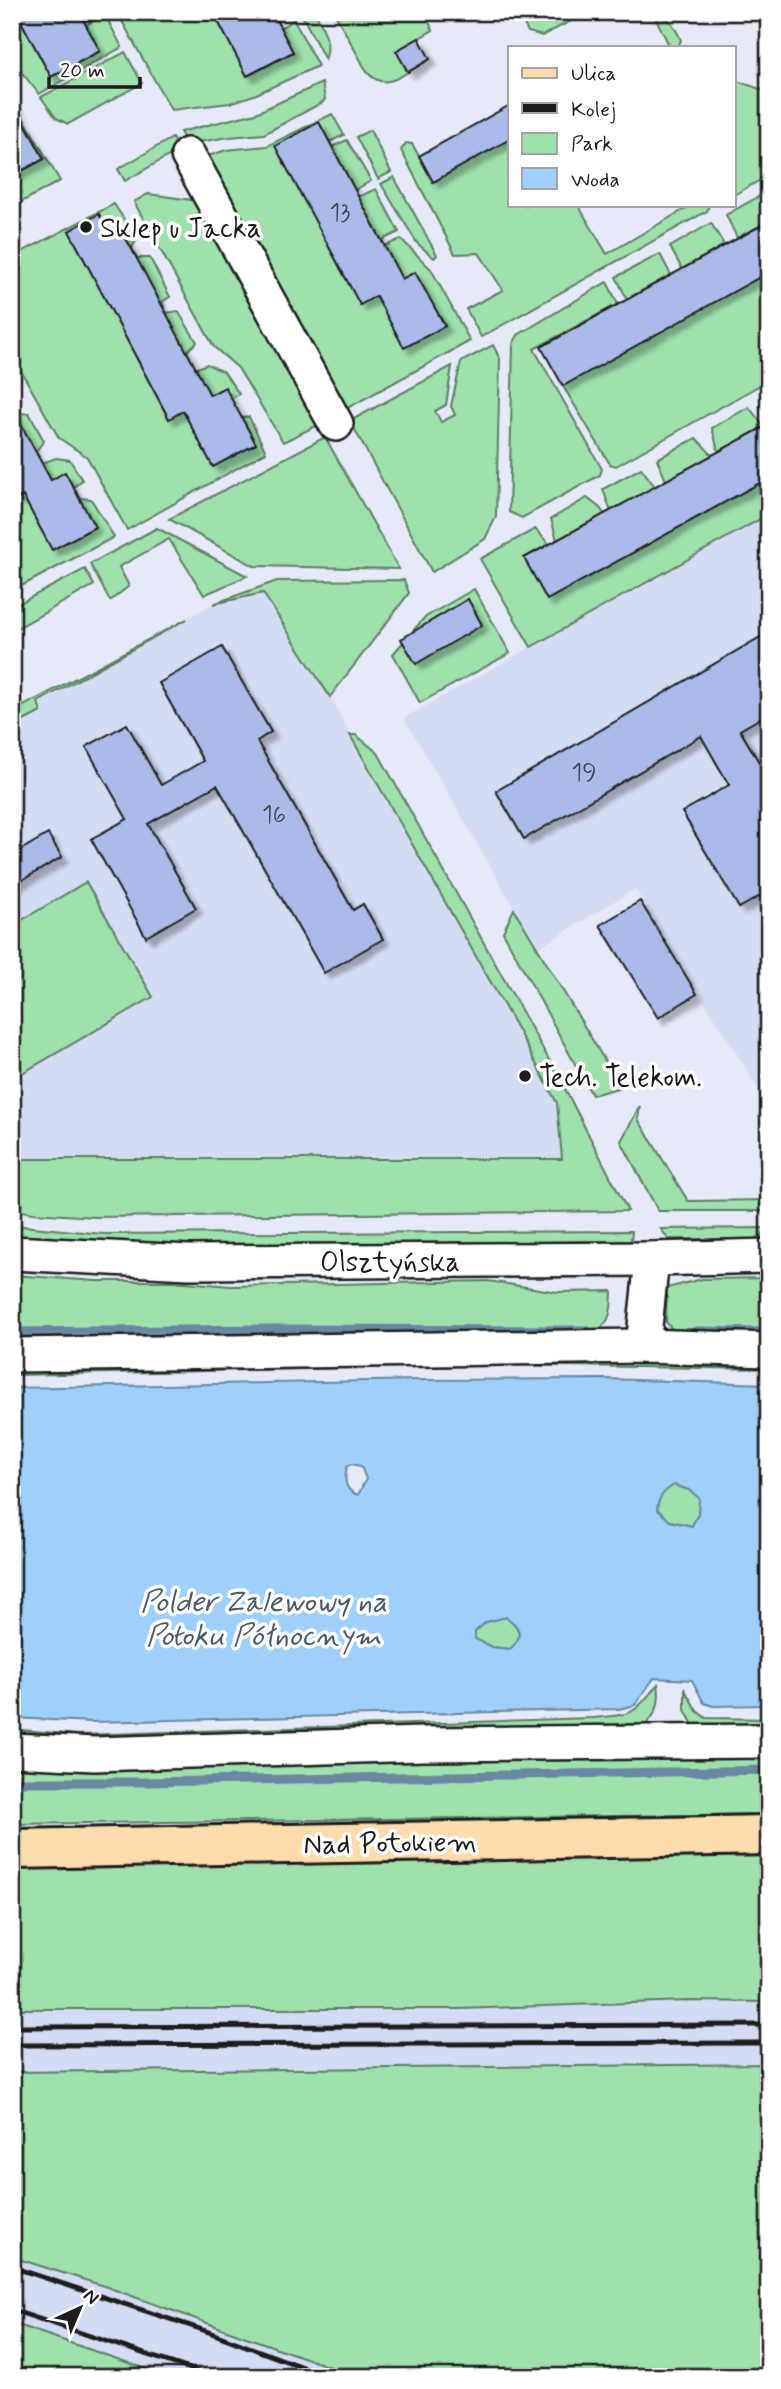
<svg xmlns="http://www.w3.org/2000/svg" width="781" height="2389" viewBox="0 0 781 2389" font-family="Mynerve,sans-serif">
	<defs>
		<filter id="shadow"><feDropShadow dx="6" dy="6" stdDeviation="2" flood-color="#0004"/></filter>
	</defs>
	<rect width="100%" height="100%" fill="#e6eaf8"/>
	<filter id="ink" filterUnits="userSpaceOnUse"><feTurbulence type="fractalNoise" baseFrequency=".0143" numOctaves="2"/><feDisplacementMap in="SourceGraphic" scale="14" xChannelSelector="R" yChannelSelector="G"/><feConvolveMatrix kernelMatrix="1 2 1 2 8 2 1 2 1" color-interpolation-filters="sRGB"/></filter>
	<g filter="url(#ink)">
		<g fill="#d4dcf4">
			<path d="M769,514v592l-134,-217 -97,59 -134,-230z"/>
			<path d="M263,593l72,112 15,30 174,303 33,65 5,57 -550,-1v-432l29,-15 -3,-10 175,-98z"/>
			<path d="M688,2001l81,1v62l-757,8v-63h447z"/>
			<path d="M12,2257l92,29 254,91h-188l-158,-54z"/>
		</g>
		<g fill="#9ee1ac" stroke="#5d7e64" stroke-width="2">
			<path d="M12,12h4l35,65 48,-26 -13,-26 19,-10 17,32 -83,47 -27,-34z"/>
			<path d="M117,12h96l35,64 45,-24 -13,-24 14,-8 24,46 -64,29 -24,8 -59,7z"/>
			<path d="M307,12h8c8,16 17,31 10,48l-23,-45z"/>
			<path d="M334,12h90l9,18 -36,21 11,21c-15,10 -28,15 -41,0z"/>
			<path d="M529,12h59l-46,24 -14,-4 -7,-13z"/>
			<path d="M653,13c17,4 21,12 28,27l-3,7h-8z"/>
			<path d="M125,52l17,31 -74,41 -12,-6 -15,-21z"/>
			<path d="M734,80l35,12v83l-35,20z"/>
			<path d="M322,83l3,16 -2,3 -59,32 -35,3 -30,5 -11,4 -8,-14 76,-19z"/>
			<path d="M12,98l48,83 -48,26v-31l32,-17 -25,-46 -7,3z"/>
			<path d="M332,114l12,21 -15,7 3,5 15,-7 24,41 -16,9 3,7 18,-8 23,43 -17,8 3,6 16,-7 30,30 39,72 -126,69 -139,-253 21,-7 41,-4z"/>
			<path d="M370,130l21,42 -13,7 -22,-42z"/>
			<path d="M172,138l7,12 -54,31 -7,-12z"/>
			<path d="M510,139v66h68l29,49 85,-49h17l-2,6 -226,126 -15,-28 37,-19 -24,-37 -24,1 -54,-104 5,-7 6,1 22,38z"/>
			<path d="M394,177l43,78 -3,3 -17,-15 -36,-59z"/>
			<path d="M148,194l51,7 119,224 -35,17 -45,-74 -24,-21 -80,-145z"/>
			<path d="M763,194l6,10v17l-32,17 -11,-23z"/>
			<path d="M114,204l23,35 -5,9 5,10h13l20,39 -8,5 5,11 11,-2 19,31 -10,9 8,18 12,-5 17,8 15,22 -8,5 10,18h8l17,35 -139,78 -40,-73 -28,-19 -47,-83v-98z"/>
			<path d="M711,223l13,22 -42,24 -12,-22z"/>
			<path d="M660,254l11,21 -44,24 -11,-22z"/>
			<path d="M769,272v108l-153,86 -6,-2 -47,-78z"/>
			<path d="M607,282l11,22 -84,45 68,120 -2,6 -78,43 -13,-6 4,-168 5,-9z"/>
			<path d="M493,345l7,14 -4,158 -11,22 -53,33 -82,-151 102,-55 -6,39 -11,6 6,11 14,-7 -4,-9 10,-44z"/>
			<path d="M749,407l16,21 4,-2v88l-238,133 -51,-88 55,-30 15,16 7,-5 -6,-21 36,-21 13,10 5,7 6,-3 -8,-23 38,-21 16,21 10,-6 -10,-24 39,-21 18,19 5,-3 -7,-26z"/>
			<path d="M12,408l4,6 13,-1 15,28 -8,10 6,12 14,-5 14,2 12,20 -8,7 6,11 11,1 23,38 -102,54z"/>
			<path d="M325,437l74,132 -145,-3 -85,-47z"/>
			<path d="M157,528l90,48 -43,19 -35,-56 -50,28 10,19 -19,15 -20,-37z"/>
			<path d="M85,569l9,16 -82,46v-24z"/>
			<path d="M404,580l5,13 -79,104 -67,-104 -50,11 64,-23z"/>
			<path d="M474,589l36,64 -90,50 -27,-49 31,-36z"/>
			<path d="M187,619l-149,83 3,10 -29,15v-15z"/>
			<path d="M350,735h6l22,18 185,332 65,126 -532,6 -64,-4 -20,-4v-50h550l-5,-56 -38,-71z"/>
			<path d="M86,882l67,115 -141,82v-153z"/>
			<path d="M514,909l97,162 18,14 -37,10 -89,-163z"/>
			<path d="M640,1106l-2,13 50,82 81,-1v11h-111l-37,-70z"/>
			<path d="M12,1225l91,9 529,-3 -1,10 -442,4h-80l-97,-8z"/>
			<path d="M766,1228l-3,6 -8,5h-87l-7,-10z"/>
			<path d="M12,1275l84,6h77l58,5 257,-5 70,11 54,-1c-1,26 -1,33 -25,46l-575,5z"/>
			<path d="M769,1278v62l-91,-4 -12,-14 1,-34 35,-9z"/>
			<path d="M769,1358v11l-273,-4 -480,10 -4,2v-12z"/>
			<path d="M674,1485l15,5 11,8 -2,16 -6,12 -23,-5 -12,-12c1,-12 7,-18 17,-24z"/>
			<path d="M506,1617c10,7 14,13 13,25l-9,7 -19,-2 -16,-8 -1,-7 12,-10z"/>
			<path d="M658,1684c3,19 -1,31 -16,44l-630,13v-12l66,6 513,-17c43,-4 40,-1 67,-34z"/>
			<path d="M685,1690l12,21 9,7 63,1v11l-75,-3 -9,-17z"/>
			<path d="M769,1749v65l-757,10v-63z"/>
			<path d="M769,1852v150l-81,-1 -229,8h-447v-141z"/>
			<path d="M769,2064v313h-411l-254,-91 -92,-29v-185z"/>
			<path d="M12,2323l158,54h-158z"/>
		</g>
		<path fill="#9ed0fb" stroke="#6a88a2" stroke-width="2" fill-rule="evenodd" d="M604,1379l165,5v321l-56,1 -9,-3 -12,-23 -38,-2 -19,27 -16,4 -527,13 -80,-4v-330l407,-8zM351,1464l10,2 5,13 -8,16c-14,-4 -14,-16 -11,-29zM674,1485l15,5 10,8 -1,16 -6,12 -22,-5 -13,-12c1,-12 7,-18 17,-24zM506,1617c15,10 18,19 4,32l-19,-2 -16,-8v-7l11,-10z"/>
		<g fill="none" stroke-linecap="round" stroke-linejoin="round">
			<g stroke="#6a88a2" stroke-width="9">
				<path d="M696,1331l73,1"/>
				<path d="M12,1332l262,-3 312,1"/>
				<path d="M12,1782h133l624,-12"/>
			</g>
		</g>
		<g fill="#aabae9" stroke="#1c1c1c" stroke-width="2" filter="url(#shadow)">
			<path d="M16,12h63l21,39 -49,26z"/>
			<path d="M213,12h59l21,40 -46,24z"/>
			<path d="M419,38l11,21 -22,13 -12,-21z"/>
			<path d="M12,99l32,60 -32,17z"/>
			<path d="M510,105v34l-77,43 -14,-26z"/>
			<path d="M319,122l83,157 13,-7 30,54 -41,22 -28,-52 -16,9 -85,-159z"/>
			<path d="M99,214l12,21 10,-6 89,166 15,-8 31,57 -43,23 -30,-56 -14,8 -100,-188z"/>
			<path d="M769,221v51l-206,114 -22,-39z"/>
			<path d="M12,408l39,72 14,-8 30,55 -43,23 -29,-54 -11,5z"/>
			<path d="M769,424v54l-222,122 -23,-42z"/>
			<path d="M468,599l14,26 -66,39 -15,-25z"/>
			<path d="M769,632v81l-29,17 29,49v112l-30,17 -57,-96 47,-27 -28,-49 -177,103 -28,-48z"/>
			<path d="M222,647l49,85 -14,9 96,169 10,-6 20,35 -59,34 -107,-188 -69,39 48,84 -50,29 -55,-98 36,-20 -41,-72 41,-23 34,61 42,-24 -44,-78z"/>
			<path d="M48,834l14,23 -50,29v-31z"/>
			<path d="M640,901l57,93 -39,24 -58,-93z"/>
		</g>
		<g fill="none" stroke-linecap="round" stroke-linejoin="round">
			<defs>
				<g id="minor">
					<path d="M188,155l148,269"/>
					<path d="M12,1253l177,9 463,-3 117,-3"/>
					<path d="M643,1346l9,-87"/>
					<path d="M12,1355l631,-9 126,4"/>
					<path d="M12,1750l82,4 329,-10 346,-3"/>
				</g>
				<path id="major" d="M12,1849l757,-14"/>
			</defs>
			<use href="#minor" stroke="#1c1c1c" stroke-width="38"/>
			<use href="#major" stroke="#1c1c1c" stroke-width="44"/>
			<use href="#minor" stroke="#fff" stroke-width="33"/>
			<use href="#major" stroke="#fcdcac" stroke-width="38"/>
			<g stroke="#1c1c1c" stroke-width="5">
				<path d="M12,2027l757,-2"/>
				<path d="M12,2045l757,-2"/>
				<path d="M12,2267l194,64 123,46"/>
				<path d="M12,2310l202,67"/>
			</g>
		</g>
	</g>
	<g fill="#1c1c1c" stroke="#fff" stroke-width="2.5">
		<circle cx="86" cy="227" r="7"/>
		<circle cx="525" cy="1076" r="7"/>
	</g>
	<g text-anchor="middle" stroke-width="7" stroke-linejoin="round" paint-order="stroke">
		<g font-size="24" fill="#40444f">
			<text x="340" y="220">13</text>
			<text x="584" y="780">19</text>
			<text x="274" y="822">16</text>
		</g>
		<g font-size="28" fill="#1c1c1c" stroke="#fff" text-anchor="start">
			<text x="100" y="237">Sklep u Jacka</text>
			<text x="539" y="1086">Tech. Telekom.</text>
		</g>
		<g font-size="28" fill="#1c1c1c" stroke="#fff">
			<text x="390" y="1271">Olsztyńska</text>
			<text transform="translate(390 1842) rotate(-1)" y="10">Nad Potokiem</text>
		</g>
		<g font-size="30" font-style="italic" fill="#4a5b6a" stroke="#fff">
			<text x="264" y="1611">Polder Zalewowy na<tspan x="264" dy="34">Potoku Północnym</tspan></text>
		</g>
	</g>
	<rect width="781" height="2389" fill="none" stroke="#fff" stroke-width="42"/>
	<rect x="21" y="21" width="739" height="2347" fill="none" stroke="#1c1c1c" stroke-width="2.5" filter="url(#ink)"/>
	<rect x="508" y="46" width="228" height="161" fill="#ffffff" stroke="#a4a4a4" stroke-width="2"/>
	<rect x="522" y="68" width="35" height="10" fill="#fcdcac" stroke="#a4a4a4" stroke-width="2"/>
	<text x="571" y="80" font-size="21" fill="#1c1c1c">Ulica</text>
	<rect x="522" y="103" width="35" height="10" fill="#1c1c1c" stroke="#a4a4a4" stroke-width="2"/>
	<text x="571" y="116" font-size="21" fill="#1c1c1c">Kolej</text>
	<rect x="522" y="133" width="35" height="21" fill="#9ee1ac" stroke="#a4a4a4" stroke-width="2"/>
	<text x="571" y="150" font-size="21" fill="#1c1c1c">Park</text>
	<rect x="522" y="168" width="35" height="21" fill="#9ed0fb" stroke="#a4a4a4" stroke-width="2"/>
	<text x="571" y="186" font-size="21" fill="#1c1c1c">Woda</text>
	<g transform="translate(80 2308) rotate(44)" stroke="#ffffff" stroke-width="5" paint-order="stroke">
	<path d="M0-5L12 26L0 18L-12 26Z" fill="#1c1c1c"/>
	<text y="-10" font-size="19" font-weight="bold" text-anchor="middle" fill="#1c1c1c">N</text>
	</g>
	<path d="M49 77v10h91v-10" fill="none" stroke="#1c1c1c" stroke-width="3.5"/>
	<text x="60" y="77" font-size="21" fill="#1c1c1c" stroke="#ffffff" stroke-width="5" paint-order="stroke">20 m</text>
</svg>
